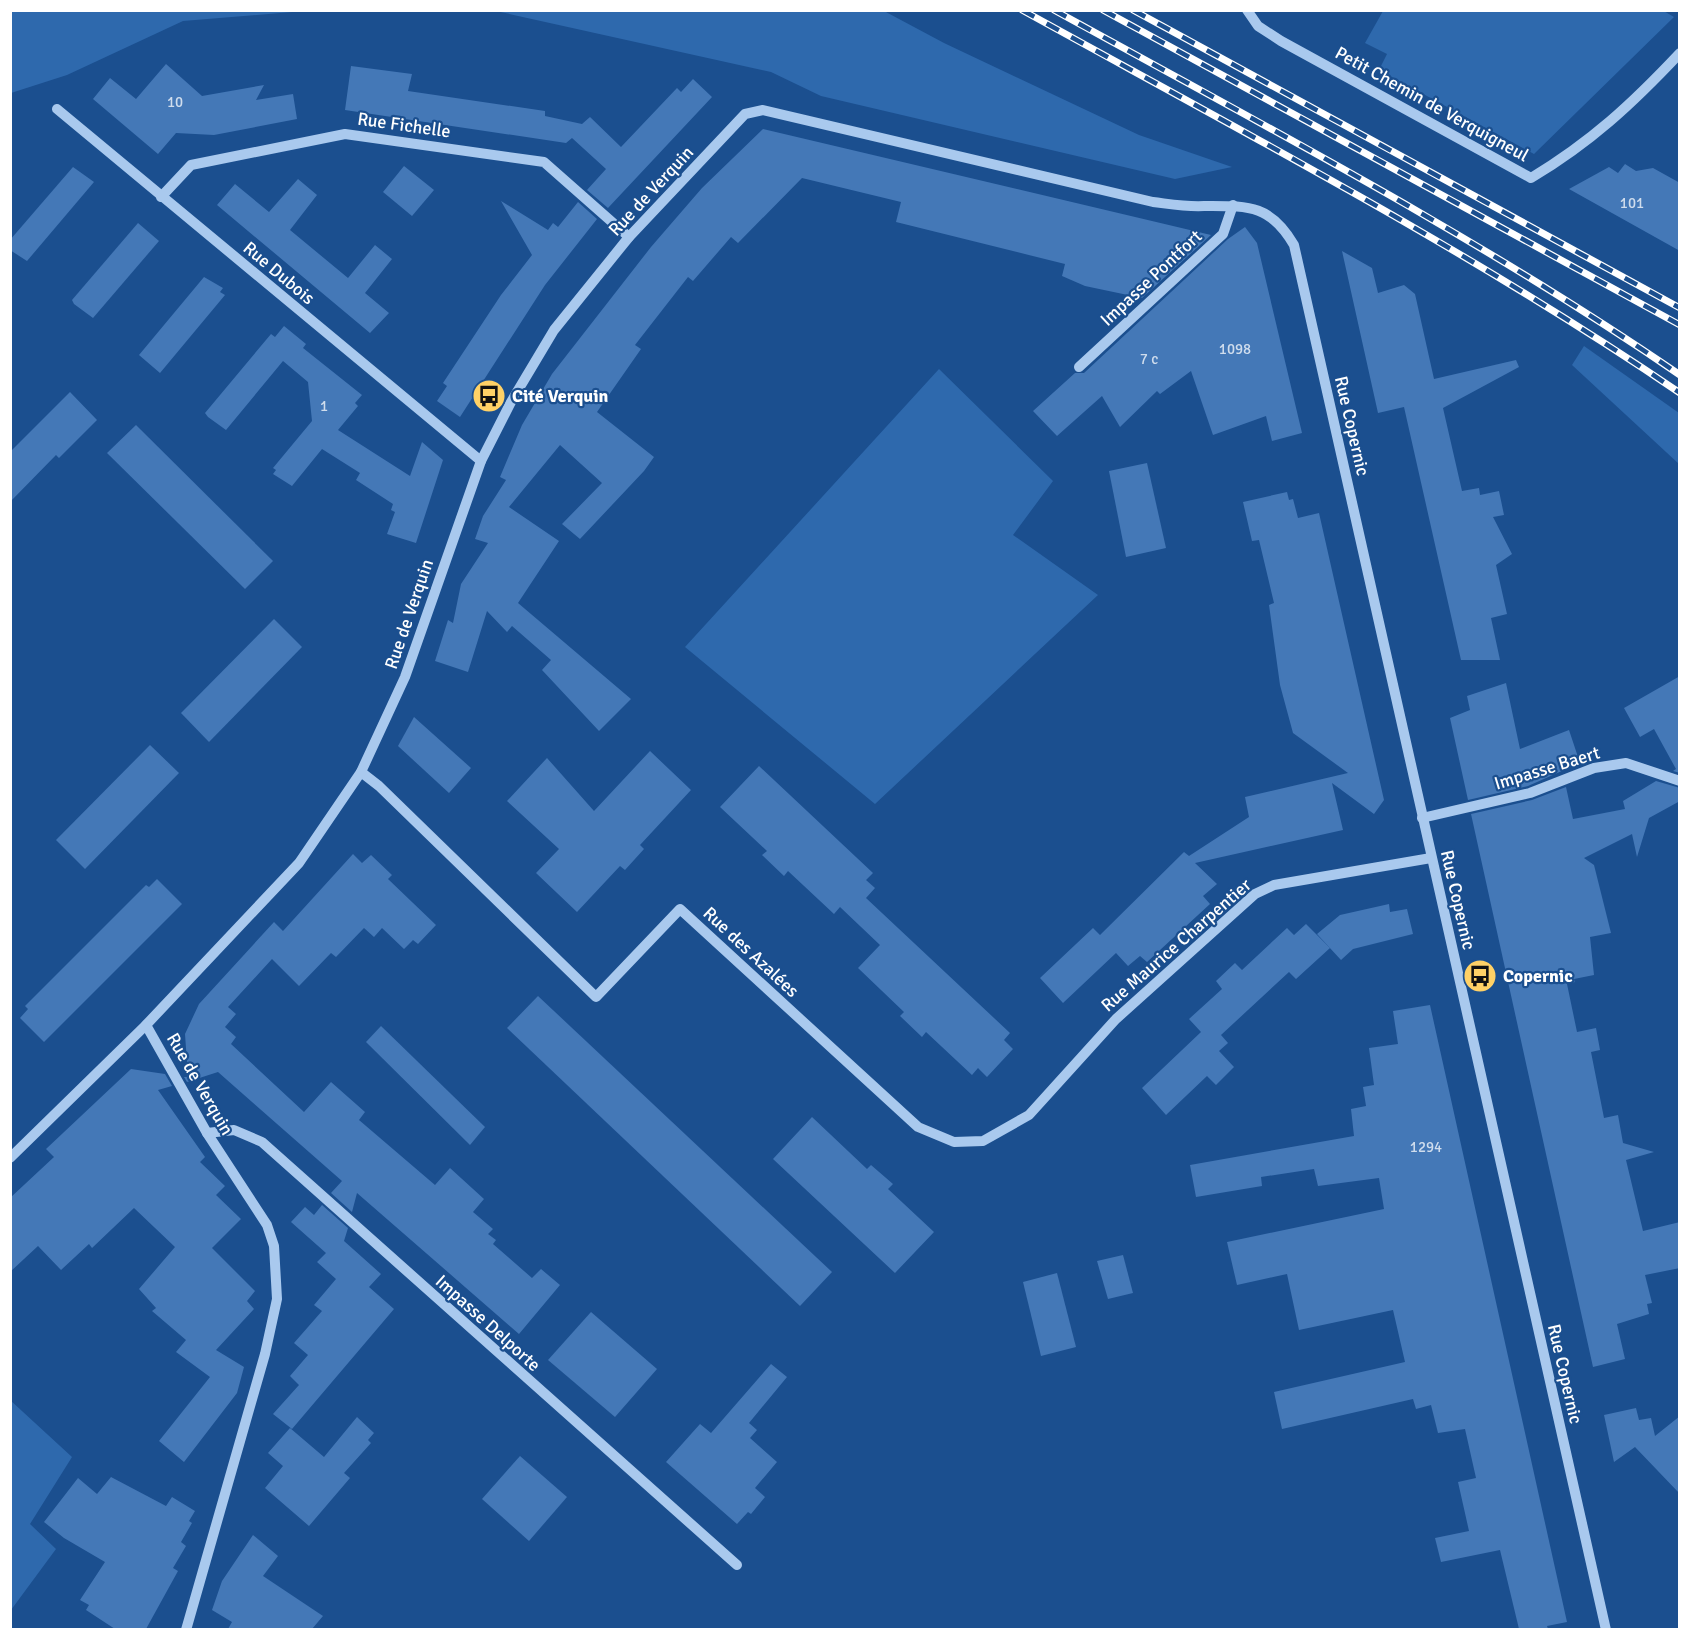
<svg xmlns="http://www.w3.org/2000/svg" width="1690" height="1640" viewBox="0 0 1690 1640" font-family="Signika,sans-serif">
	<rect width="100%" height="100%" fill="#1b4f8f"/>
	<g fill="#2e69ad">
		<path d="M11,10h293v1l-121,10 -116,54 -56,18z"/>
		<path d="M1662,10l12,7 -140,137 -155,-84 8,-16 -22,-11 18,-32z"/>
		<path d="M496,11h388l60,32 195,92 93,32 -57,12 -354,-83 -50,-24z"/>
		<path d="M1584,346l95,67v51l-107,-99z"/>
		<path d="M939,369l114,112 -40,54 85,60 -223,209 -190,-157z"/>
		<path d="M10,1400l62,57 -42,67 26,25 -45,61z"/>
	</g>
	<g fill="#4478b7">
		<path d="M166,64l36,32 62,-11 -8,15 37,-6 4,25 -83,16 -38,-2 -18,21 -65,-55 17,-21 26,21z"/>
		<path d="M351,66l61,8 -4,17 137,20v5l37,8 8,-7 31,30 56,-59 4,4 12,-13 19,18 -104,111 -21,-18 19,-21 -34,-31 -6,5 -221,-33z"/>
		<path d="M763,129l448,106 -69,63 -57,-12 -23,-10 3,-12 -169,-42 5,-20 -99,-24 -64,65 -7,-6 -38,44 -5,-4 -53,68 6,4 -44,63 57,45 -10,14 -64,68 -18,-15 40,-41 -42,-38 -51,62 50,34 -41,62 113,96 -32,32 -57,-61 9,-10 -39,-34 -5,6 -20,-21 -19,61 -33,-11 13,-41 5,3 8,-39 27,-41 -13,-4 8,-23 23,-36 -6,-3 22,-52 30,-51 99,-127 51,-59z"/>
		<path d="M1625,164l11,7 17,-3 27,15v68l-111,-62 40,-22 9,6z"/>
		<path d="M404,166l30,24 -22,26 -29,-24z"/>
		<path d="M73,167l21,15 -67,79 -17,-11v-10z"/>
		<path d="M298,179l19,16 -27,35 58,48 27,-33 17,14 -27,34 24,20 -19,20 -153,-128 18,-21 34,28z"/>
		<path d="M501,201l47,29 5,-7 5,4 20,-25 19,17 -52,66 -85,132 -23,-16 10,-15 -4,-3 58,-88 31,-40z"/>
		<path d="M138,223l21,18 -66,77 -19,-14 -2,-4z"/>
		<path d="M1245,227l12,16 45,190 -30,8 -6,-25 -53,19 -22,-64 -31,23 -3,-3 -37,36 -18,-31 -45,40 -24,-25 42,-38h9l144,-134z"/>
		<path d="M1342,251l30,17 6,25 26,-8 11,9 19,85 82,-19 3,7 -76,41 19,83 17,-3 1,7 19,-4 5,24 -11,2 19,37 -16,11 11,49 -16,4 9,42h-39l-57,-253 -26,6z"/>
		<path d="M204,277l19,11 -3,4 5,3 -65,78 -21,-18z"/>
		<path d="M284,326l22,18 -3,4 59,47 -7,8 3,3 -20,24 72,46 12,-34 21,18 -27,83 -29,-9 8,-22 -4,-2 2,-6 -37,-24 4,-7 -38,-24 -30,37 -19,-12 3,-4 -3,-2 39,-47 -4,-39 -25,-21 -57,69 -18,-13 -3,-4 66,-79 4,3z"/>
		<path d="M70,392l27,28 -38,38 -3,-3 -46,47v-50z"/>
		<path d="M136,425l137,136 -28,28 -138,-136z"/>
		<path d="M1147,463l19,85 -40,9 -17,-86z"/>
		<path d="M1287,492l2,8 4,-1 5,19 21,-5 65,287 -10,14 -42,-31 11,47 -148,33 22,21 -14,12 7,8 -63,58 -7,-6 -12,10 -12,-13 -53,50 -23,-25 53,-50 7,7 84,-83 5,4 60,-39 -4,-20 103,-24 -55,-40 -13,-48 -11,-80 5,-2 -15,-63 -7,1 -9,-39z"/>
		<path d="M274,619l28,28 -93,95 -28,-29z"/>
		<path d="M1680,676v97l-7,-2 3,-2 -22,-40 -14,8 -16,-29z"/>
		<path d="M1506,683l14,66 49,-19 11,33 -52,23 -60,14 -18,-82 20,-8 -3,-14z"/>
		<path d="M414,717l57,51 -22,25 -51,-47z"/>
		<path d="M150,745l29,28 -94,96 -29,-29z"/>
		<path d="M650,751l41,39 -51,55 4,4 -19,21 -5,-4 -43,46 -41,-39 23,-24 -52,-48 40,-43 47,53z"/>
		<path d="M759,766l114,107 -7,7 9,8 -9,10 144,135 -6,7 9,9 -26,28 -9,-9 -6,7 -46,-43 -4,5 -22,-21 4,-4 -46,-44 22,-23 -40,-38 -6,7 -46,-43 -4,5 -22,-21 5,-4 -47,-44z"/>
		<path d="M1656,781l24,7v13l-31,17 -12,39 -5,-23 -48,24 10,7 17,68 -21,4 4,38 -20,4 1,3 -8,2 10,48 19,-4 4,22 -9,2 13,66 14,-3 5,28 31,9 -28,8 17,71 37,-9v46l-35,7 7,28 -5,1 2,10 -32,10 8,35 -32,8 -122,-553 61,-14 34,-13 7,32 52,-10 -2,-8z"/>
		<path d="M353,854l9,9 9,-8 21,20 -4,4 48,46 -18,19 -5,-4 -9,9 -22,-21 -8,9 -10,-9 -28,29 -5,-4 -32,33 -27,-27 -44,48 8,7 -11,13 11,10 -5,7 73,68 27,-30 34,30 -6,8 76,65 15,-17 34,31 -11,13 20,17 -5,5 8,6 -3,4 39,34 9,-9 19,16 -41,49 -162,-141 -5,19 -21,-19 11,-12 -124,-109 -31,10 -3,-5h4l-3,-43 14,-30 75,-82 9,9z"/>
		<path d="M157,879l25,25 -138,138 -24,-24 8,-9 -3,-3 121,-121 3,2z"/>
		<path d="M1389,904l1,8 17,-3 6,25 -60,15 -12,11 -24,-26 23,-19z"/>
		<path d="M1306,924l24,24 -34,31 -7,-7 -68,63 7,8 -9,8 15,16 -18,18 -9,-9 -41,39 -24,-27 59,-56 -12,-13 33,-30 -6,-8 19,-18 7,7 45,-42 7,7z"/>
		<path d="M538,996l294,276 -32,34 -293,-278z"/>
		<path d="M1430,1005l137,617 -20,4 1,3h-29l-19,-79 -59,12 -6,-24 34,-7 -11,-49 18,-4 -11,-49 -27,4 -7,-28 -15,4 -3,-10 -131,30 -8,-37 131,-30 -12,-52 -94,20 -12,-56 -50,11 -10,-43 157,-33 -5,-31 -61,8 -4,-17 -53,8 1,9 -66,11 -6,-32 164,-29 -3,-27 15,-3 -3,-19 11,-2 -5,-37 29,-4 -5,-33z"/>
		<path d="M381,1026l104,101 -15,18 -104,-103z"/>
		<path d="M131,1069l34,5 7,12 -14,4 47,67 -5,5 25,24 -9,9 25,24 -29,29 43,43 -8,10 7,8 -38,41 28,17 -7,26 -53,69 -25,-21 51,-64 -34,-25 10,-12 -34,-29 4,-3 -17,-19 36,-42 -41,-39 -42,40 -3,-4 -28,26 -23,-24 -28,26v-74l44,-41 -8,-8z"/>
		<path d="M812,1117l55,52 4,-4 22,19 -5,5 46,43 -39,41 -122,-114z"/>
		<path d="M322,1205l26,23 -4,13 37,33 -12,13 25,22 -102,120 -19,-15 26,-29 -9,-9 18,-21 -14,-12 28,-32 -8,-6 22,-26 -19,-17 9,-9 -35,-31 14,-15 9,8z"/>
		<path d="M1123,1255l10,38 -25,6 -11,-38z"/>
		<path d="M1057,1273l19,74 -35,9 -18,-74z"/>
		<path d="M591,1312l66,57 -42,48 -67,-57z"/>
		<path d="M771,1364l16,13 -38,46 8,7 -7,8 27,24 -22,26 10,9 -14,17 -3,-2 -11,12 -71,-62 34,-38 11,9z"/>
		<path d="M1636,1408l3,12 12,-2 4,18 25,-20v78l-45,-47 -21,15 -10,-47z"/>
		<path d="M357,1417l17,16 -6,7 3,3 -27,30 6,5 -41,48 -44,-38 18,-22 -15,-13 22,-25 34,29z"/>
		<path d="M520,1456l47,41 -38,44 -47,-42z"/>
		<path d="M111,1477l55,29 6,-9 23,14 -6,10 3,2 -11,19 5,4 -13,22 5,3 -32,58h-31l-29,-19 3,-5 -9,-5 25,-38 -41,-24 -20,-16 34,-44 19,16z"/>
		<path d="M253,1535l25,21 -15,20 60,40 -11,13h-84l4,-7 -20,-12 10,-29z"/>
	</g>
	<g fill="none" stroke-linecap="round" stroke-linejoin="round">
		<g stroke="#a9c9ee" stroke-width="10">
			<path d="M1247,10l11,16 23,15 250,137c60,-36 101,-74 149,-125"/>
			<path d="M57,109l424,352"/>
			<path d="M161,197l30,-32 154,-31 199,28 85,75"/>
			<path d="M1079,367l144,-133 10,-29"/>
			<path d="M361,772l18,14 217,211 84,-88 238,218 36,15 29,-1 46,-26 87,-96 139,-125 19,-9 157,-27"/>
			<path d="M1422,818l108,-25 64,-25 32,-5 54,18"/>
			<path d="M146,1025l61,108 60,92 7,21 3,53 -12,55 -79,276"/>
			<path d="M207,1133l27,-3 28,12 475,423"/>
			<path d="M10,1158l136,-133 153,-162 62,-91 44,-95 76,-216 30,-59 43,-72 75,-93 116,-123 18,-4 390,92c17,2 33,5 51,4 44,0 66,-2 90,39l312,1385"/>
		</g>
		<defs>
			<g id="rail">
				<path d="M1022,10c223,123 447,240 658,383"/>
				<path d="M1054,10c211,116 426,228 626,365"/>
				<path d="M1103,10l577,315"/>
				<path d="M1133,10l547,298"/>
			</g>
		</defs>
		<use href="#rail" stroke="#fff" stroke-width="7"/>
		<use href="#rail" stroke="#1b4f8f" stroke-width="4.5" stroke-dasharray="14" stroke-linecap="butt"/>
	</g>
	<defs>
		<symbol id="bus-disc" viewBox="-11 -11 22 22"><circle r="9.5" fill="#ffd166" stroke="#1b4f8f"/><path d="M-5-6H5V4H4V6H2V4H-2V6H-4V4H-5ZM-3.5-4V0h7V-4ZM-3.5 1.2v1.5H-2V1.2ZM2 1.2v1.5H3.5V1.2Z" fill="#111"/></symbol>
	</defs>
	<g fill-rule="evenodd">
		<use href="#bus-disc" x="470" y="377" width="38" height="38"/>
		<use href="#bus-disc" x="1461" y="957" width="38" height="38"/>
	</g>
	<g text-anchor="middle" stroke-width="4.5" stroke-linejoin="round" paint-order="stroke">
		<g font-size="15" fill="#d0dded">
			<text x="175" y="107">10</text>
			<text x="1632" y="208">101</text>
			<text x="1235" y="354">1098</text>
			<text x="1149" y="364">7 c</text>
			<text x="324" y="411">1</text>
			<text x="1426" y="1152">1294</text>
		</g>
		<g font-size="18" fill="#fff" stroke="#1b4f8f">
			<text transform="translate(1432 104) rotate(29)" y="6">Petit Chemin de Verquigneul</text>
			<text transform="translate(404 125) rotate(8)" y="6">Rue Fichelle</text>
			<text transform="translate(651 191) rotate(-47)" y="6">Rue de Verquin</text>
			<text transform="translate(279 273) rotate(40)" y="6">Rue Dubois</text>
			<text transform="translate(1151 278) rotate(-43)" y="6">Impasse Pontfort</text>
			<text transform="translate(1352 426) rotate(77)" y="6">Rue Copernic</text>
			<text transform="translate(409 614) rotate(-71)" y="6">Rue de Verquin</text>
			<text transform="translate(1547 768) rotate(-17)" y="6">Impasse Baert</text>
			<text transform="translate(1458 900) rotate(77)" y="6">Rue Copernic</text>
			<text transform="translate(1176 945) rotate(-41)" y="6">Rue Maurice Charpentier</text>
			<text transform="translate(751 952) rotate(43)" y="6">Rue des Azalées</text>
			<text transform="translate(200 1084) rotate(60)" y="6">Rue de Verquin</text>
			<text transform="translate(488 1323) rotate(42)" y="6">Impasse Delporte</text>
			<text transform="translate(1565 1374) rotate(77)" y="6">Rue Copernic</text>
		</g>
		<g font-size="18" font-weight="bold" fill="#fff" stroke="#1b4f8f" text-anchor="start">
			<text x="512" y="402">Cité Verquin</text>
			<text x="1503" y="982">Copernic</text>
		</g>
	</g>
	<rect width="1690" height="1640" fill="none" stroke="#ffffff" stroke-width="24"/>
</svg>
